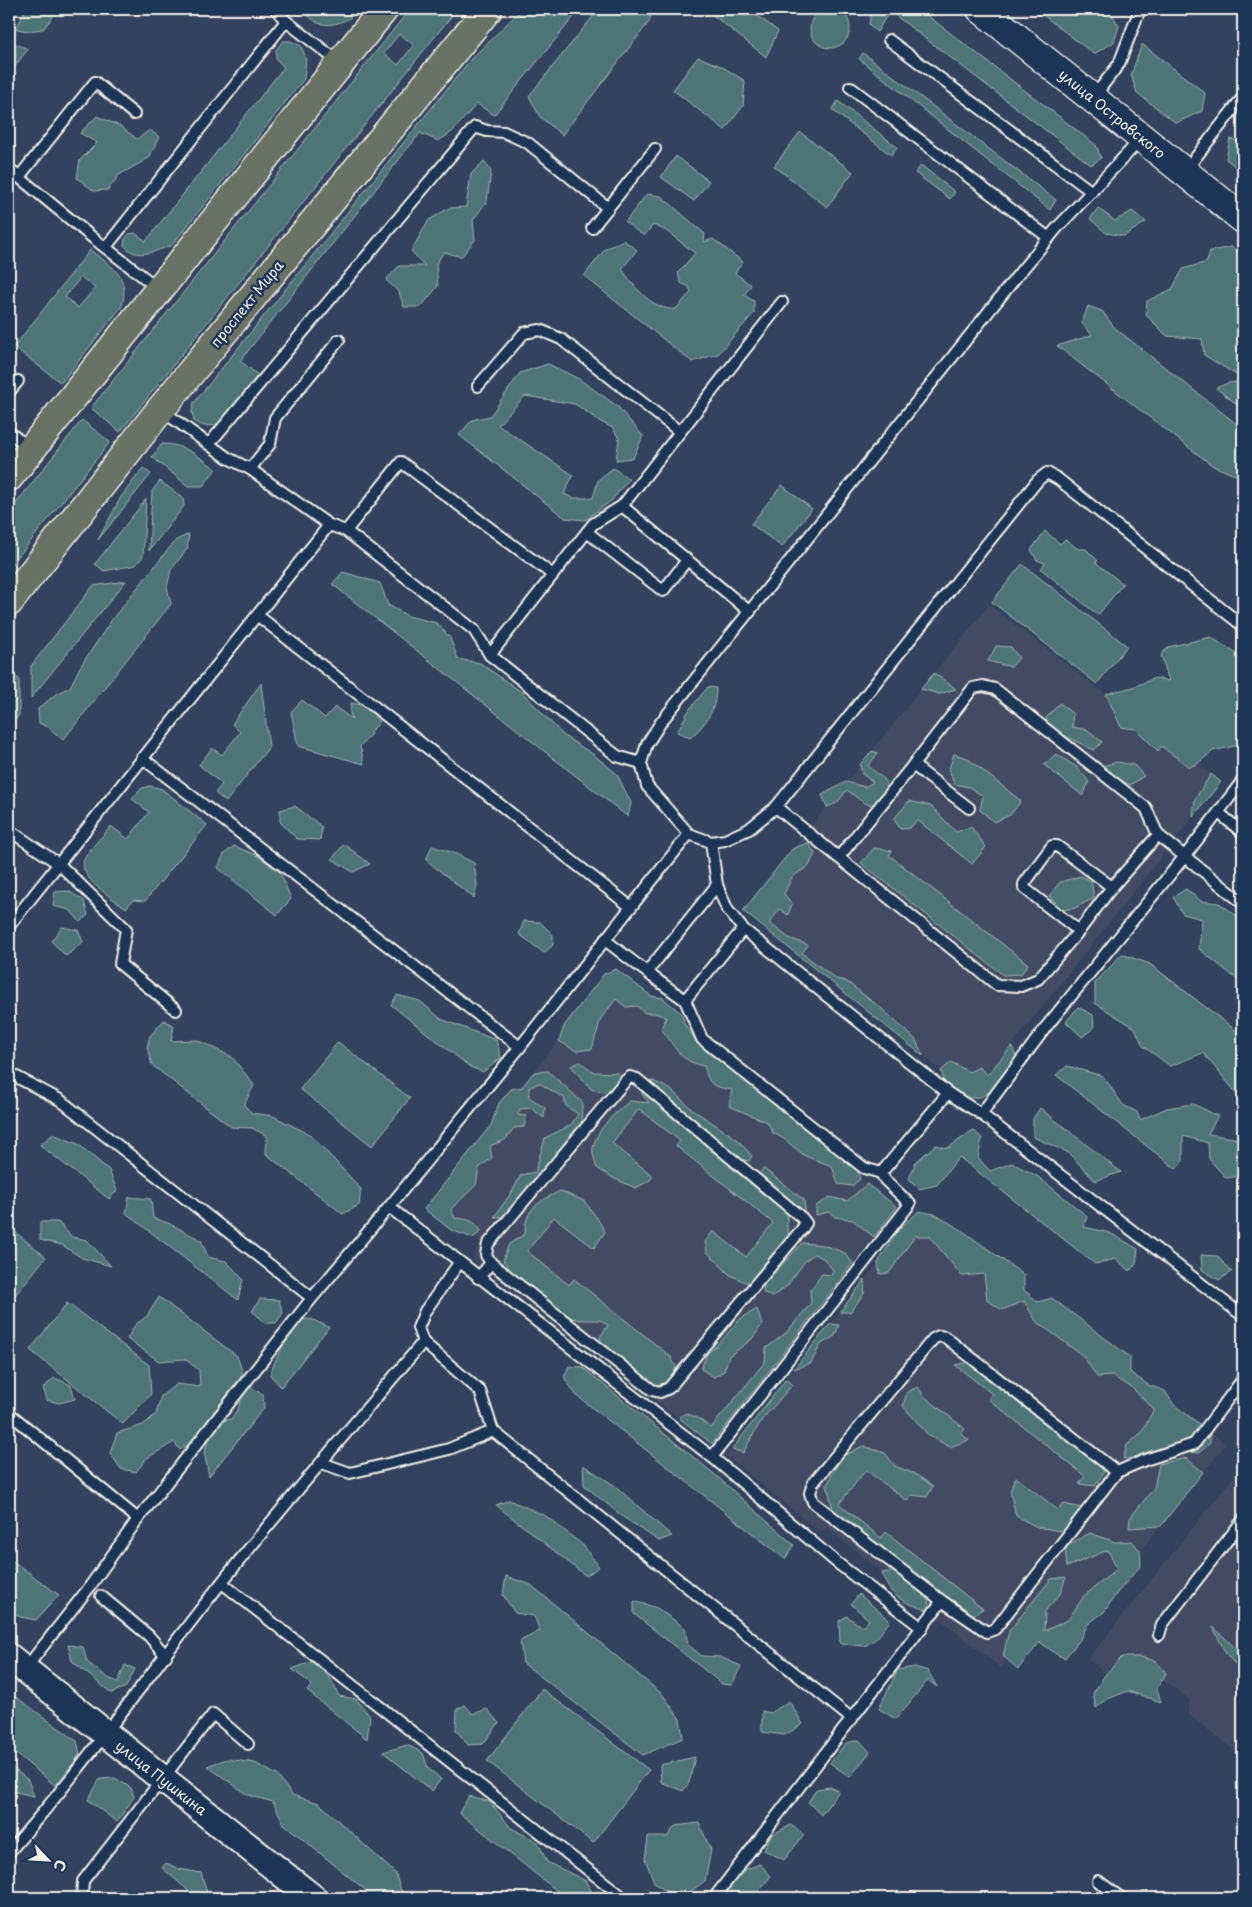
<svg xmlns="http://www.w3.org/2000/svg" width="1252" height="1907" viewBox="0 0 1252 1907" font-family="'Playpen Sans',sans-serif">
	<rect width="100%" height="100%" fill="#33425e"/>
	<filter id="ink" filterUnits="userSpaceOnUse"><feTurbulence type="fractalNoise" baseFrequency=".02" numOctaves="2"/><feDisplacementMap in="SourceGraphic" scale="10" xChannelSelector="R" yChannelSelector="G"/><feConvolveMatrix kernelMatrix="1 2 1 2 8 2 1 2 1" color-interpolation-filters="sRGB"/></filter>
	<g filter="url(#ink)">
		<g fill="#424c63">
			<path d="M989,605l232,177 -249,313 -229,-184z"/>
			<path d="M616,969l68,54 -8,12 221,172 -185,237 -240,-185 8,-15 -21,-17 -35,-18z"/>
			<path d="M919,1211l307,233 -169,211 -29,-22 -27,35 -173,-139 -11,1 -91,-74z"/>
			<path d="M1243,1465v292l-54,-42v-16l-63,-46 -18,23 -20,-17z"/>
		</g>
		<g fill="#4e7578" stroke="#a1b3b0" fill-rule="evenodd">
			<circle cx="830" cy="28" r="20"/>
			<path d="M19,9h40l-16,20 -15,2 -12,-2 8,-17z"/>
			<path d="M301,9h59c-9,11 -29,20 -44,13 -5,-3 -10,-9 -15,-13z"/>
			<path d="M410,9h47l-337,423 -29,-24zM399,34l15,11 -16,20 -14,-12z"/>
			<path d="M522,9h58l-86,106 -17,-11 -26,29 -13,8 -18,-8 -180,228 18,14 -40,49c-10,3 -16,3 -24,-3l-2,-9 1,-8 278,-345z"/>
			<path d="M599,9h54l-4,13 -87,113 -22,-18 -11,-21z"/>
			<path d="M705,9h43l30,22 -12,26z"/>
			<path d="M870,9h18l1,3 -12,20 -8,-7 2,-14z"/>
			<path d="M898,9h21l177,136 5,13 -10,7 -195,-149z"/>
			<path d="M1035,9h74l10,17 -5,16 -20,12z"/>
			<path d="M283,41h7l11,5 5,12 -2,21 -132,166c-16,6 -36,16 -48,0l1,-6 4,-5 6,-1 11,8 138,-174 -8,-8v-9z"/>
			<path d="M13,43l15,6 -19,25v-30z"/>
			<path d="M1142,44l63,49 -3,18 -26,12 -39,-30 -6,-18z"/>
			<path d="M863,53l193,147 -6,10 -191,-151z"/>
			<path d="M698,57l23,9 24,15 -2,25 -18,24 -52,-40z"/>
			<path d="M838,101l59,46 -6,8 -59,-45z"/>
			<path d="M97,116l23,10 17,13 13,-9 9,7 -10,21 -30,17 -11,15 -14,1 -17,-13 3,-18 17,-17 -17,-10z"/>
			<path d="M800,132l53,40 -26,35 -53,-41z"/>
			<path d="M1230,139l11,3 2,-1v32l-17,-14z"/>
			<path d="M676,156l33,25 -15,20 -33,-24z"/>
			<path d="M484,161l7,10 -4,30 -14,19 2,20 -14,17 -17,-5 -8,12 2,22 -17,21h-17l-5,-15 -13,-12 13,-14h26l-14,-15 18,-31 20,-12 17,-1 5,-33z"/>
			<path d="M921,165l34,27 -5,7 -35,-26z"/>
			<path d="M647,194l14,2 44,38 -1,8 9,-3 30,23 -8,11 16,12 -7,10 10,6v12l-36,41 -26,8 -108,-86 21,-27 18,-9 14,10 -15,19c12,18 31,42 54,40l15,-17 -2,-5 -8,-4 -3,-10 17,-20 -30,-23 -12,-5 -9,11 -19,-14z"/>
			<path d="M1098,208l17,13 17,-10 14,11 -22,14 -18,-3 -16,-14z"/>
			<path d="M1232,247l11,9v123l-39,-24 -2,-16 -35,-3 -21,-21 1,-14 25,-12 11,-20 24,-7 3,-11z"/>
			<path d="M90,250c22,17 40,25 32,56l-61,77 -47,-36zM81,277l14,11 -17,20 -13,-11z"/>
			<path d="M1088,306l14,5 13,17 128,101v46h-8l-22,-9 -156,-120 35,-11 -10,-12z"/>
			<path d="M548,364l31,15 38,27 26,30 -10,22 -17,2 3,-21 -6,-11 -14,-7 -24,-17 -50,-8 -27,29 75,50 -9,19 9,4h20l5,-18 15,-12 16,11 -17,21 -27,20 -20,-2 -106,-83 13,-15 18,-4 30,-43z"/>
			<path d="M1243,381v28l-27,-21 12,-5z"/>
			<path d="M82,420l28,22 -101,126v-56z"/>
			<path d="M162,444c23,0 36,12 54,25l-13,17h-15l-36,-29z"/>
			<path d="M143,468l8,6 -53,66 23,-43z"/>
			<path d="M160,481l23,17 1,8 -35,45 3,-60z"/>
			<path d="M782,485l30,24 -30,38 -31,-23z"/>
			<path d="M146,499l-3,57 -7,9 -32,6 -9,-7z"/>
			<path d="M1045,531l15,13 5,-5 13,10h8l12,12 -3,1 28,22 -25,31 -57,-46 4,-6 -8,-3 -6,-10z"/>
			<path d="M189,534l-2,15 -16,21 -4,17 4,17 -108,136 -15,-13 -9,-4 -1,-14 18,-15 14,-7 10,-20 33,-49 63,-78z"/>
			<path d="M1022,564l105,82 -30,38 -105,-82z"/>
			<path d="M343,572l37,11 8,22 20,11 29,7 13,15 8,21 22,4 43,30 41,43 30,19 23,19 14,29 -3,14 -296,-233z"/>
			<path d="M126,581l-95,117v-32l62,-80z"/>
			<path d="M1211,637l32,21v86l-30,7 -16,13 -8,3 -28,-21 -3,5 -22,-22 -15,-2 -15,-33 27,-7 22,-9 14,3 -8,-26 7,-8z"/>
			<path d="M996,646l15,1 8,11 -8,9 -23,-6z"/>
			<path d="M9,672l10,7v36l-10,13z"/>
			<path d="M934,673l22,16 -17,5 -18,-5z"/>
			<path d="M261,683l8,64 -43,55 -11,-9 7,-9 -23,-19 13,-17 10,7 18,-23 -8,-8z"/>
			<path d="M708,687l8,1c0,22 -9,35 -26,50l-13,-6 12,-22z"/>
			<path d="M302,700l23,18 10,-11 17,12 -2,-5 1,-11 15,3 14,16 -10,10 1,2 -11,12 4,18 -66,-18 -7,-34z"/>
			<path d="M1060,703l13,11 -1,13 16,3 14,12 -8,8 -29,-14 -16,-5 -3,-13z"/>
			<path d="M872,751l6,2 -10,13 16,13 6,13 -12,15 -14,-4 -17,-13 -10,13 -10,4 -5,-12 24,-13 19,5 8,-5 -11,-8 -2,-10z"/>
			<path d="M954,754l13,4 54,43 -11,14 -16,7 -14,-12 3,-14 -14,-9 -15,-3 -5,-15z"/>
			<path d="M1056,754l22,14 11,14 -6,14 -39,-31z"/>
			<path d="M1117,762l17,3 10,11 -14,9 -12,-6 -15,-13z"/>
			<path d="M1211,774l10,8 -28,35 2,-18z"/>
			<path d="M150,786l12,3 45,36 -62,76 -12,-1 -7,8c-13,-10 -48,-29 -42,-48 3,-9 21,-26 27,-34l17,13 21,-27 -17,-13 10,-11z"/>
			<path d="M909,801l22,5 25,26 15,-5 15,20 -14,17 -55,-44 -7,8 -10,1 -6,-10z"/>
			<path d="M295,806l27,21 -2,13 -23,-1 -17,-17v-12z"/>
			<path d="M808,843l7,10 -6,13 -17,11 -8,17 8,10 -4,11 -8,-6 -11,14 20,15 19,7 -6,8 34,26 10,2 36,28 34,31 7,16 -180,-145 49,-62z"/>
			<path d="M344,844l26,20 -17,8 -21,-13z"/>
			<path d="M234,846l22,9 24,17 11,27 -14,16 -59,-47 6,-14z"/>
			<path d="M432,846l22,7 20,10 3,22 -3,13 -48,-38z"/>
			<path d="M874,848l18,3 -3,4 139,109 -7,10 -18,1 -142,-112z"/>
			<path d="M1081,876l10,5 3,17 -19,10 -12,2 -14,-14 11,-14z"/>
			<path d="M1186,889l15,12 18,2 21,15 3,13v53l-44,-35 3,-30 -19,-5 -10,-17z"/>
			<path d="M69,891l15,10 4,14 -8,7 -10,-12 -17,-4 2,-14z"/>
			<path d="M524,921l16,1 13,13v10l-9,8 -25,-19z"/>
			<path d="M62,927l16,3 5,12 -17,14 -15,-15z"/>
			<path d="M1122,954l28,10 93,72v65l-40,-48 -33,13 -27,-20 -8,-18 -40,-25v-20z"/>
			<path d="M616,969l35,27 12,2 19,16 2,9 15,22 158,123 3,11 -8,7 -14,-2 -6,-18 -27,-10 -21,-17 -11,-6 -6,-11 -38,-16 3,-16c-21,-4 -22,-4 -28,-24 -26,-5 -28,-20 -43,-37l5,-12 -11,-4h-10l-8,-7 -11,1 -10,-8 -15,19 -9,31 -16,2 -17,-10 5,-15 40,-52z"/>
			<path d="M397,995l23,6 21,18 55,21 5,18 -18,14 -13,-5 -79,-62z"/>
			<path d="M1078,1007l15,8 1,13 -12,9 -16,-15z"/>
			<path d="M164,1020l10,6 -3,15 26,-1 35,17 22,28 -10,20 8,8 21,3 38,19 50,54 -2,16 -16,9 -77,-60 1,-18 -15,-8 -21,-1 -79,-62 -5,-18 3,-11z"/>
			<path d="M338,1042l72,56 -38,48 -72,-57z"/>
			<path d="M1012,1046l6,15c-13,16 -31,45 -56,35 -6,-2 -12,-8 -17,-11l-4,-14 10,-9 18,10 10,-5 8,8z"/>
			<path d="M580,1062l14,10 24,1 4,11 -14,9 -17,-4 -20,-23z"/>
			<path d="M1067,1066l36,10 20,29 14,7 3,8 27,-12 26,-4 25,12 -10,18 32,5 3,-6v19h-8l8,12v12l-17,2 -17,-19 -1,-16 -25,-7v25l-7,8 -120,-94z"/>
			<path d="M548,1071l35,32c-3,11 1,17 -4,28l-69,85 -16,1 18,-25 9,-17 14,-3 10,-34 26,-13 7,-11 -12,-8 -2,-8 -25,-15 -10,5v9l16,11 -1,10 -13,-10 -11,1 -2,6 8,1 -2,11 -10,1 -9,12 -15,6 2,12 -13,10 -3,17 -25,24 4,9c12,1 20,2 26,13l-8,7 -22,-8 -27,-21 67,-84 8,-22 12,-14 11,-2 12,-15z"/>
			<path d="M653,1081l17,8 23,21 44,29 15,17 -3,5 -11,-2 -9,7 16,13 13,-1 5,-10 41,32 1,8 -2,5 -16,-4v19l3,12 -14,19 3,9 23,-25 21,2 20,7 10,11 -141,181 -33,-26 6,-5 13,5 13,10 54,-66 1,-14 20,-15 25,-30 -1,-13 12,-16 9,1 2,-5 -10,-12 -9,-4 -9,7 -18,25 -15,11 -9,-5 2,-13 -15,5 -20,-9 -23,-23 -2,-10 8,-11 33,26 27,-34 -97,-77 4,-5 -41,-32 -27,34 41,33 -4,5 -13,7 -21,-9 -18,-11c-2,-6 -5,-14 -4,-20 4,-20 22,-35 37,-47l19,2 -7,-9 -1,-12z"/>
			<path d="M1040,1108l81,64 -26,9 -26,-28 -36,-16v-18z"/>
			<path d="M973,1130l9,8 -4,20 12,13 22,-8 25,13 50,40 -3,11 26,6 28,16 -2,15 -6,7 -14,-12 -21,5 -136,-107 -22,28 -18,4 -10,-10 6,-16 20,-18 13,3z"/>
			<path d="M53,1134l25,10 31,26 8,21 -8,8 -69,-54z"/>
			<path d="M867,1184l30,23 -23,30 -21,-17 -18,-3 -6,-5 -13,3v-9l14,-9 17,4z"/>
			<path d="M560,1191l24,10 13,17 8,14 -11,16 -40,-31 -27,34 42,34 5,-6 96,77 6,11 -3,13 -16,5 -20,-8 -34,-28 -3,-12 8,-12 -8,-5h-19l-15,-3 -47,-35 -16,-22 6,-16 16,-10c-1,-25 15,-33 35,-43z"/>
			<path d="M129,1197l22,2 2,19 15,5 33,17 7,17 18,4 17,18 -5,21 -112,-87z"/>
			<path d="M919,1211l15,3 26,15 64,46v15l14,12 14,-4 78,59v15l18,13 17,6 9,14 36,27v11l-11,10 -25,-2 -17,6 -34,2 4,-14 15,-13 12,-23 -23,-22 -19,-11 -15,1 -14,-21 -47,-35 -12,-20 -22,9 -15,-10 -3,-26 -22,2 -33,-40h-14l-26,37 -9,1 -2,-11 20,-33z"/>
			<path d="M40,1222h18l14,15 15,3 24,26 -29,-8 -20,-13 -22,-5z"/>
			<path d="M9,1227l37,30 -37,46z"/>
			<path d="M1201,1255l16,1 15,16 -13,8 -17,-10z"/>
			<path d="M865,1279l-1,15 -14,18h-10z"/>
			<path d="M159,1297l78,59 6,18 -29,38 7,9 10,-2 8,-12 2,-11 9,-10 13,9 1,13 -55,68 -5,-24 7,-18 -17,6 -14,10 -6,-8 -27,16 -11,14 -15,-3 -11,-16 7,-20 26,-8 13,-11 5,-18 16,-12 23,3 -1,-17 -14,-11 -26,2 -32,-22 8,-14 12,-9z"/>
			<path d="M260,1299l19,1 4,13 -7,10h-10l-14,-12z"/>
			<path d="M67,1303l82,62 2,29 -28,30 -93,-74z"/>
			<path d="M757,1309l5,16 -10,14 -23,17 -5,15 -10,6 -13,-8 6,-15 15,-14 18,-21z"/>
			<path d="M311,1319l18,8 -48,60 -11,-12c6,-20 18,-35 26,-55z"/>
			<path d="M830,1324l9,1 -4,11 -14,8 -10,19 -17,6z"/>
			<path d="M970,1362l121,90 13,20 -9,14 -16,-2 6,-8 -97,-77 4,-5 -37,-29z"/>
			<path d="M569,1366l13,1 131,106 81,72 -9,14 -209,-164 -12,-18z"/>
			<path d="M54,1378l17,7 4,14 -16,4 -12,-3 -4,-12z"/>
			<path d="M786,1379l6,6 -31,36 -18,32 -11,-4z"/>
			<path d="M918,1387l6,9 41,33 -4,5 8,6 -19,7 -21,-11 -26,-30 4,-14z"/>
			<path d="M863,1446l22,7 10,13 20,8 18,12 -6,11 -16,-2 -4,6 -41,-31 -27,34 42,34 5,-6 97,77 -14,8 -42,-22 3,16c-24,-8 -40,-12 -48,-38l13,-2 -13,-21 -48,-37 -7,-28 14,-28z"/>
			<path d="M1186,1458l17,14 -42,54 -32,2 1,-10 24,-30 5,-24z"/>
			<path d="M583,1465l31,20 58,51 -13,5 -36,-24 -39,-32z"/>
			<path d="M1016,1477l42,33 6,-6 17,4 -4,17 -17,6 -23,-4 -21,-11 -6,-25z"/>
			<path d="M509,1500l37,16 38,30 15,21 -13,9 -90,-71z"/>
			<path d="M1090,1533l25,9 17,-1 8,10 1,14 -24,28 -13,19 -16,12 -9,17 -14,17 -8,-3 -17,-13 -22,27 -15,-13 6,-25 42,-52 15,-2 -6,17 -15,17 -1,20 24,-11 16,-24 33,-27 -9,-19 -41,17 -2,-20z"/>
			<path d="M9,1558l50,37 -23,25 -16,-3 -11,-9z"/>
			<path d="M506,1576l25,9 132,110 17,24 3,19 -40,17 -120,-92 -3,-22 20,-10 -6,-15 -19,-3 -12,-18z"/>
			<path d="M859,1594l31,27 -13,17 -12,8 -25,-2 -1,-23 8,-5 15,11 7,-7 -18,-16z"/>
			<path d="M634,1601l23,7 28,20 3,17 14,11 18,1 21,9 -9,19 -10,-1 -88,-70z"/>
			<path d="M1213,1627l30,28v18l-17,-19z"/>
			<path d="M68,1645l15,2 4,15 21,16 10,4 7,-17 10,4 -9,18 -15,6 -39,-32z"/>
			<path d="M1122,1657h18l16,4 10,12 -9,16 4,13 -33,-11 -20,8 -12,9 -3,-15 12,-18z"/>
			<path d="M314,1661l16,17 9,18 17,3 14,17 -3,23 -60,-48 5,-6 -20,-16z"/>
			<path d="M915,1667l13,4 9,16 -9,-7 -32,39 -17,-10c5,-14 14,-25 18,-39z"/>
			<path d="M542,1689l107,81 -56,73 -106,-82z"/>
			<path d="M9,1692l68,49 3,13 -24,32 -47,-38z"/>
			<path d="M789,1701l14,23 -18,11 -23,-3v-21l9,2z"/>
			<path d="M465,1705l8,9 14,-5 12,14 -16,21 -15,1 -12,-15 1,-21z"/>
			<path d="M859,1740l11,12 -20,25 -20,-14 16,-20z"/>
			<path d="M407,1745l16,8 5,15 13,11 -9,12 -49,-39z"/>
			<path d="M695,1757l-6,26 -6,8 -22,-9 -1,-17z"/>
			<path d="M227,1759l28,4 22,12 15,20 27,8 76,70 7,20 19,1 2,4h-48l-91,-74 -11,-22 -25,-7 -41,-29z"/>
			<path d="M9,1765l19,15 6,16 -19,-4 -6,-6z"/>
			<path d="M115,1778l16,10 3,9 -17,25 -29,-22 12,-21z"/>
			<path d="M830,1787l9,4 -18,24 -13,-13 9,-13z"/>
			<path d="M469,1796l21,6 21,26 27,14 9,20 39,19 9,17h-29l-107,-85z"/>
			<path d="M699,1823l12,27 -6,31 -24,17h-4l-22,-14 -10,-25 3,-22h19l8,-11z"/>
			<path d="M791,1825l13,10 -20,25 -20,-10 7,-15z"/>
			<path d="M166,1863l13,6 22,4 6,19 -11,5 -34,-29z"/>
			<path d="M760,1864l11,12 -18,22h-23l-2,-9 13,-18z"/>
		</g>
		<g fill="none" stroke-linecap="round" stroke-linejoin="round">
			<defs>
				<g id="service">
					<path d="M276,9l10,12 54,42"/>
					<path d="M889,40l203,152"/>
					<path d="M850,87l199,151"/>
					<path d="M1093,98l26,-34 21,-55"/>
					<path d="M1141,139l-84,89 -36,43 -360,451 -14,22 -6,19 6,23 42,48 22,8 14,-2 24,-11 27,-22 262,-327 9,-7 11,6 185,147"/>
					<path d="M9,169l84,69 66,51"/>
					<path d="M1185,171l58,-74"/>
					<path d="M19,177l76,-95 39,32"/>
					<path d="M592,228l63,-79"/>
					<path d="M106,247l180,-226"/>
					<path d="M478,386l46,-53 16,-3 21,9 119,93"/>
					<path d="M9,392l9,-11"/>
					<path d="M161,410l67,48 22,11 79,56 17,6 128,99 16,25 127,101 24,7"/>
					<path d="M9,432l21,16"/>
					<path d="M209,444l266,-317 12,4 17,1 24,11 80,65"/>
					<path d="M250,469l20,-25 5,-26 64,-78"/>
					<path d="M622,506l128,106"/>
					<path d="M346,531l55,-69 152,113"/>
					<path d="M587,532l76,59 24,-31"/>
					<path d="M257,615l374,292"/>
					<path d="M490,655l103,-131 29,-18 160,-204"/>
					<path d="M142,758l378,289"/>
					<path d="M913,765l56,43"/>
					<path d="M776,807l221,178 24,1 17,-7 41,-48 33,-44 46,-52 -12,-27 -151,-119 -12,-3 -10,2 -60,77 -74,92"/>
					<path d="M1219,813l24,20"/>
					<path d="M9,830l50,34 67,65 -6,35 56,46"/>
					<path d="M1158,835l85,68"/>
					<path d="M711,842l6,43 10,24 16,20 205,164 33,21 262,202"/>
					<path d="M717,885l-66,82 -2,6 4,4 32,23 58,-71"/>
					<path d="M9,926l320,-401"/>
					<path d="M1079,931l-51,-40 -4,-3v-4l28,-38h5l55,41"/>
					<path d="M605,940l48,37"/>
					<path d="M685,1000l17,39 162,129 17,5 4,7 25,24 -198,253"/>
					<path d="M9,1073l51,27 252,198"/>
					<path d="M981,1114l65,-87 139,-171 58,-76"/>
					<path d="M881,1173l67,-80"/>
					<path d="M389,1207l323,250 124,105 86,66"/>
					<path d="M478,1278l13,-15 -5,-8 2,-11 138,-164 4,-3 7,2 165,139 4,5 -4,6 -133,159 -9,4 -8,-2 -161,-127"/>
					<path d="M939,1336l6,1 172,135 -122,157 -8,3 -45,-31 -129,-99 -3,-9 3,-10 120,-144z"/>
					<path d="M423,1342l57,49 13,40 359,288"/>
					<path d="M9,1413l129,106"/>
					<path d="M322,1463l28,10 99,-24 44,-18"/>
					<path d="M1117,1472l28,-12 49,-16 49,-65"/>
					<path d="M222,1583l402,315"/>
					<path d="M101,1596l48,40 17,20"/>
					<path d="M1159,1635l3,-10 81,-105"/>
					<path d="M25,1669l63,-80 50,-70 174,-221 77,-91 131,-160 169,-213"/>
					<path d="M9,1852c76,-86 141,-180 213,-270 65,-81 134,-160 201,-240l-5,-14 7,-17 34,-48"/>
					<path d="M1098,1881l23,17"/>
					<path d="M82,1898l1,-17 130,-167 35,30"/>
					<path d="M714,1898l228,-297"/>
				</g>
				<path id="tertiary" d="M9,1657l304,241"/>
				<path id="secondary" d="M981,9l262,210"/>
				<g id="primary">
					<path d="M9,477l375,-468"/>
					<path d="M9,602l151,-192 328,-401"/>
				</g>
			</defs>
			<use href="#service" stroke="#f4f1e8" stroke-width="14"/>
			<use href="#tertiary" stroke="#f4f1e8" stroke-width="30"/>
			<use href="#secondary" stroke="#f4f1e8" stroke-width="31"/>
			<use href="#primary" stroke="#f4f1e8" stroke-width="31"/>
			<use href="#service" stroke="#1d3557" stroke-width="10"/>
			<use href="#tertiary" stroke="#1d3557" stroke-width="26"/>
			<use href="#secondary" stroke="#1d3557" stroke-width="28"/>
			<use href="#primary" stroke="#6b7165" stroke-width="28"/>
		</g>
	</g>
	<g text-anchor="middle" stroke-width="5" stroke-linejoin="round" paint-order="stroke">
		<g font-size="14" fill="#f4f1e8" stroke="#1d3557">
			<text transform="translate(1112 114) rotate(39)" y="5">улица Островского</text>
			<text transform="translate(247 304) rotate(-51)" y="5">проспект Мира</text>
			<text transform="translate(161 1778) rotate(38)" y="5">улица Пушкина</text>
		</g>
	</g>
	<rect width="1252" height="1907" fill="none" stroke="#1d3557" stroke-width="30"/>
	<rect x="15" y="15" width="1222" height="1877" fill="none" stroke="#f4f1e8" stroke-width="2" filter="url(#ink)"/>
	<g transform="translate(48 1860) rotate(115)" stroke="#1d3557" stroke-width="4" paint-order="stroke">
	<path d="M0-4L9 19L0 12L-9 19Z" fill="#f4f1e8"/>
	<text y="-8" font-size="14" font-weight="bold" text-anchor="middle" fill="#f4f1e8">С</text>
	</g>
</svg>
